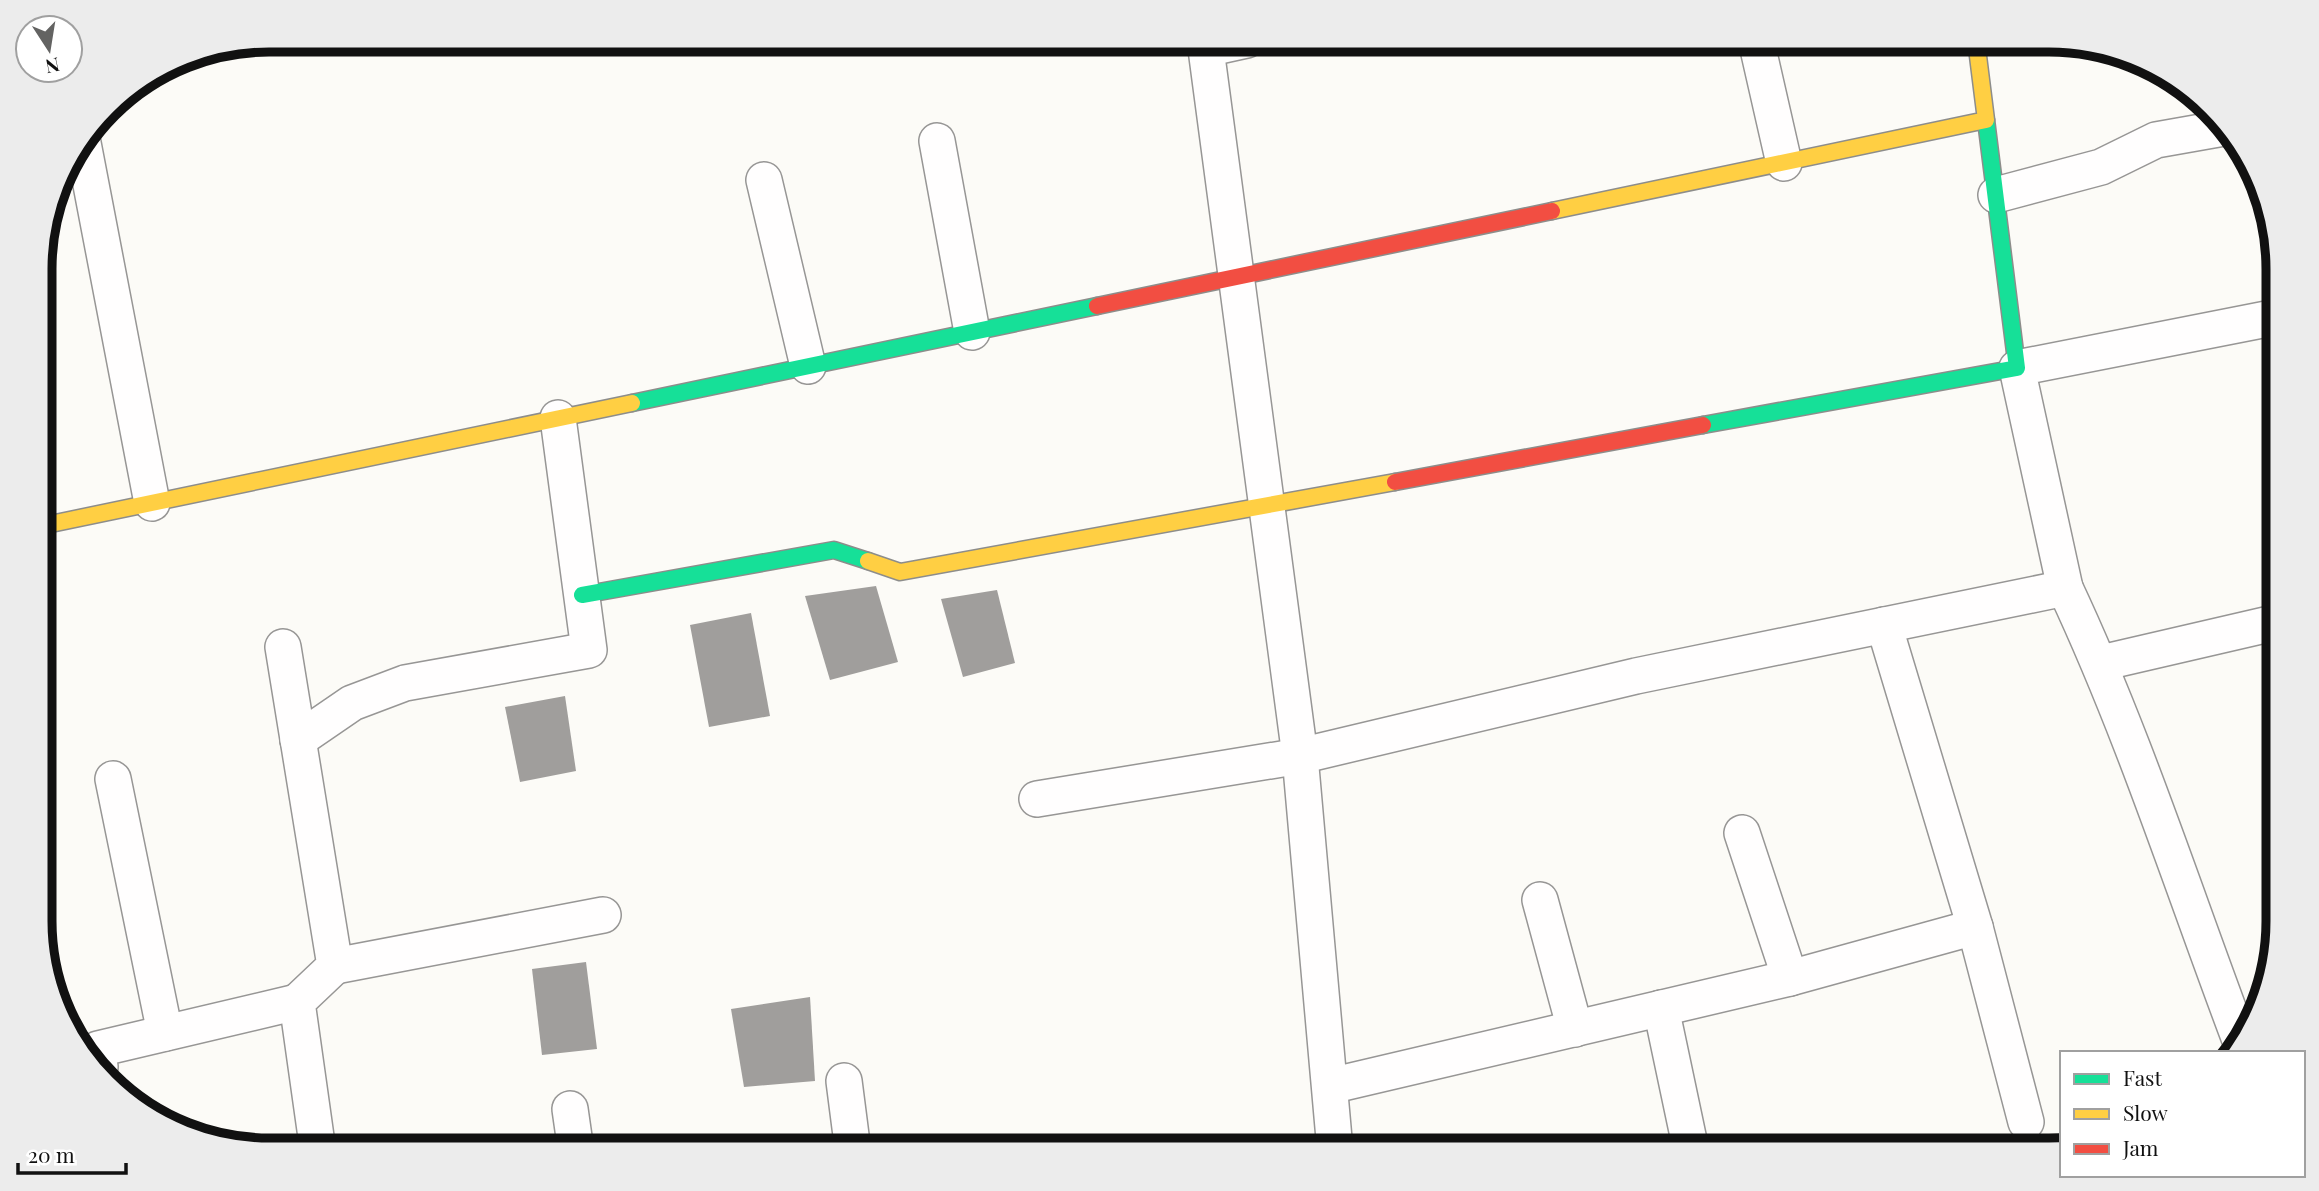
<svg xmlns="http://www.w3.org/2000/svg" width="2319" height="1191" viewBox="0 0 2319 1191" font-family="'Playfair Display',serif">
	<rect width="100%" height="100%" fill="#fcfbf7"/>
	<g fill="#a09e9c">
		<path d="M876,586l22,76 -68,18 -25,-84z"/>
		<path d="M997,590l18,73 -52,14 -22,-78z"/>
		<path d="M751,613l19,103 -61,11 -19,-102z"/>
		<path d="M565,696l11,75 -56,11 -15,-75z"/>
		<path d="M586,962l11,87 -55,6 -10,-86z"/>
		<path d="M810,997l5,84 -71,6 -13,-78z"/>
	</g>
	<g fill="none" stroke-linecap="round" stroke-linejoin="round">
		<defs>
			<g id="street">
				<path d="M1201,40l5,9 94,707 35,394"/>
				<path d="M1756,40l28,123"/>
				<path d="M1206,49l41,-9"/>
				<path d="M937,141l35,191"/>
				<path d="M83,143l69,360"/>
				<path d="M764,180l44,186"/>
				<path d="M1996,195l105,-28 55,-27 68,-12"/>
				<path d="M2065,588c69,147 118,301 175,452"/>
				<path d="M1884,625l91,302 51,195"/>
				<path d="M283,647l52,319 -38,36 21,149"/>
				<path d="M2101,663l177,-41"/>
				<path d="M298,740l54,-37 53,-20 184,-33 -31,-232"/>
				<path d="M113,779l52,254"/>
				<path d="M1037,799l263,-43 336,-80 429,-88 -48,-220 260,-51"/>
				<path d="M1742,833l48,145"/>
				<path d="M1540,900l35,129"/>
				<path d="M335,966l268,-51"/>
				<path d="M1661,1008l30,142"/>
				<path d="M100,1067l-2,-18 199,-47"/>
				<path d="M844,1081l9,70"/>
				<path d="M1330,1086l460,-108 185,-51"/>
				<path d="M570,1109l6,42"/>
			</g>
			<g id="fast">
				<path d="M632,403l465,-97"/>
				<path d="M1703,425l314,-57 -31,-248"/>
				<path d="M582,595l252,-45 34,11"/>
			</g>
			<g id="slow">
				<path d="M1552,211l434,-91 -10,-80"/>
				<path d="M41,526l591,-123"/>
				<path d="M868,561l32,11 495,-90"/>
			</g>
			<g id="jam">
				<path d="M1097,306l455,-95"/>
				<path d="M1395,482l308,-57"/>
			</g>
		</defs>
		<use href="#street" stroke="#979695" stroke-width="38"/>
		<use href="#fast" stroke="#8d8d8b" stroke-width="19"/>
		<use href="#slow" stroke="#8d8d8b" stroke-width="19"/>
		<use href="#jam" stroke="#8d8d8b" stroke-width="19"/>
		<use href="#street" stroke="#fffefe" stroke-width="35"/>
		<use href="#fast" stroke="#16e098" stroke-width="16"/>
		<use href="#slow" stroke="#ffcf43" stroke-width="16"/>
		<use href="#jam" stroke="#f24e42" stroke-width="16"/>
	</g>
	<path d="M0 0H2319V1191H0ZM269 52H2049A217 217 0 0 1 2266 269V921A217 217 0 0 1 2049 1138H269A217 217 0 0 1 52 921V269A217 217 0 0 1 269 52Z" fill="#ececec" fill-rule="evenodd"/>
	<path fill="none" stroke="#111" stroke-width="9" d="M269 52H2049A217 217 0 0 1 2266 269V921A217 217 0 0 1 2049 1138H269A217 217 0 0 1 52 921V269A217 217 0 0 1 269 52Z"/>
	<rect x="2060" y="1051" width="245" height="126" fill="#ffffff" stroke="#a0a0a0" stroke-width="2"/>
	<rect x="2074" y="1074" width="35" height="10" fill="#16e098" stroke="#a0a0a0" stroke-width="2"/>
	<text x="2123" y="1086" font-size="21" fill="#111111">Fast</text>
	<rect x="2074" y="1109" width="35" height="10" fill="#ffcf43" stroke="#a0a0a0" stroke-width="2"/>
	<text x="2123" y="1121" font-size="21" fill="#111111">Slow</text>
	<rect x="2074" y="1144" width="35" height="10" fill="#f24e42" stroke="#a0a0a0" stroke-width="2"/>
	<text x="2123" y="1156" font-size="21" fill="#111111">Jam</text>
	<g transform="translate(49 49) rotate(168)"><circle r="33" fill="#ffffff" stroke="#a0a0a0" stroke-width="2"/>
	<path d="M0-5L12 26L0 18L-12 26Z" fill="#636362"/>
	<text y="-10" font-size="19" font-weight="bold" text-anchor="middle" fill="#111111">N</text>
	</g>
	<path d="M18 1163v10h108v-10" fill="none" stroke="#111111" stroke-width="3.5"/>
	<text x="28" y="1163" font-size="21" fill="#111111" stroke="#ffffff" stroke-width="5" paint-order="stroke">20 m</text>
</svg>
